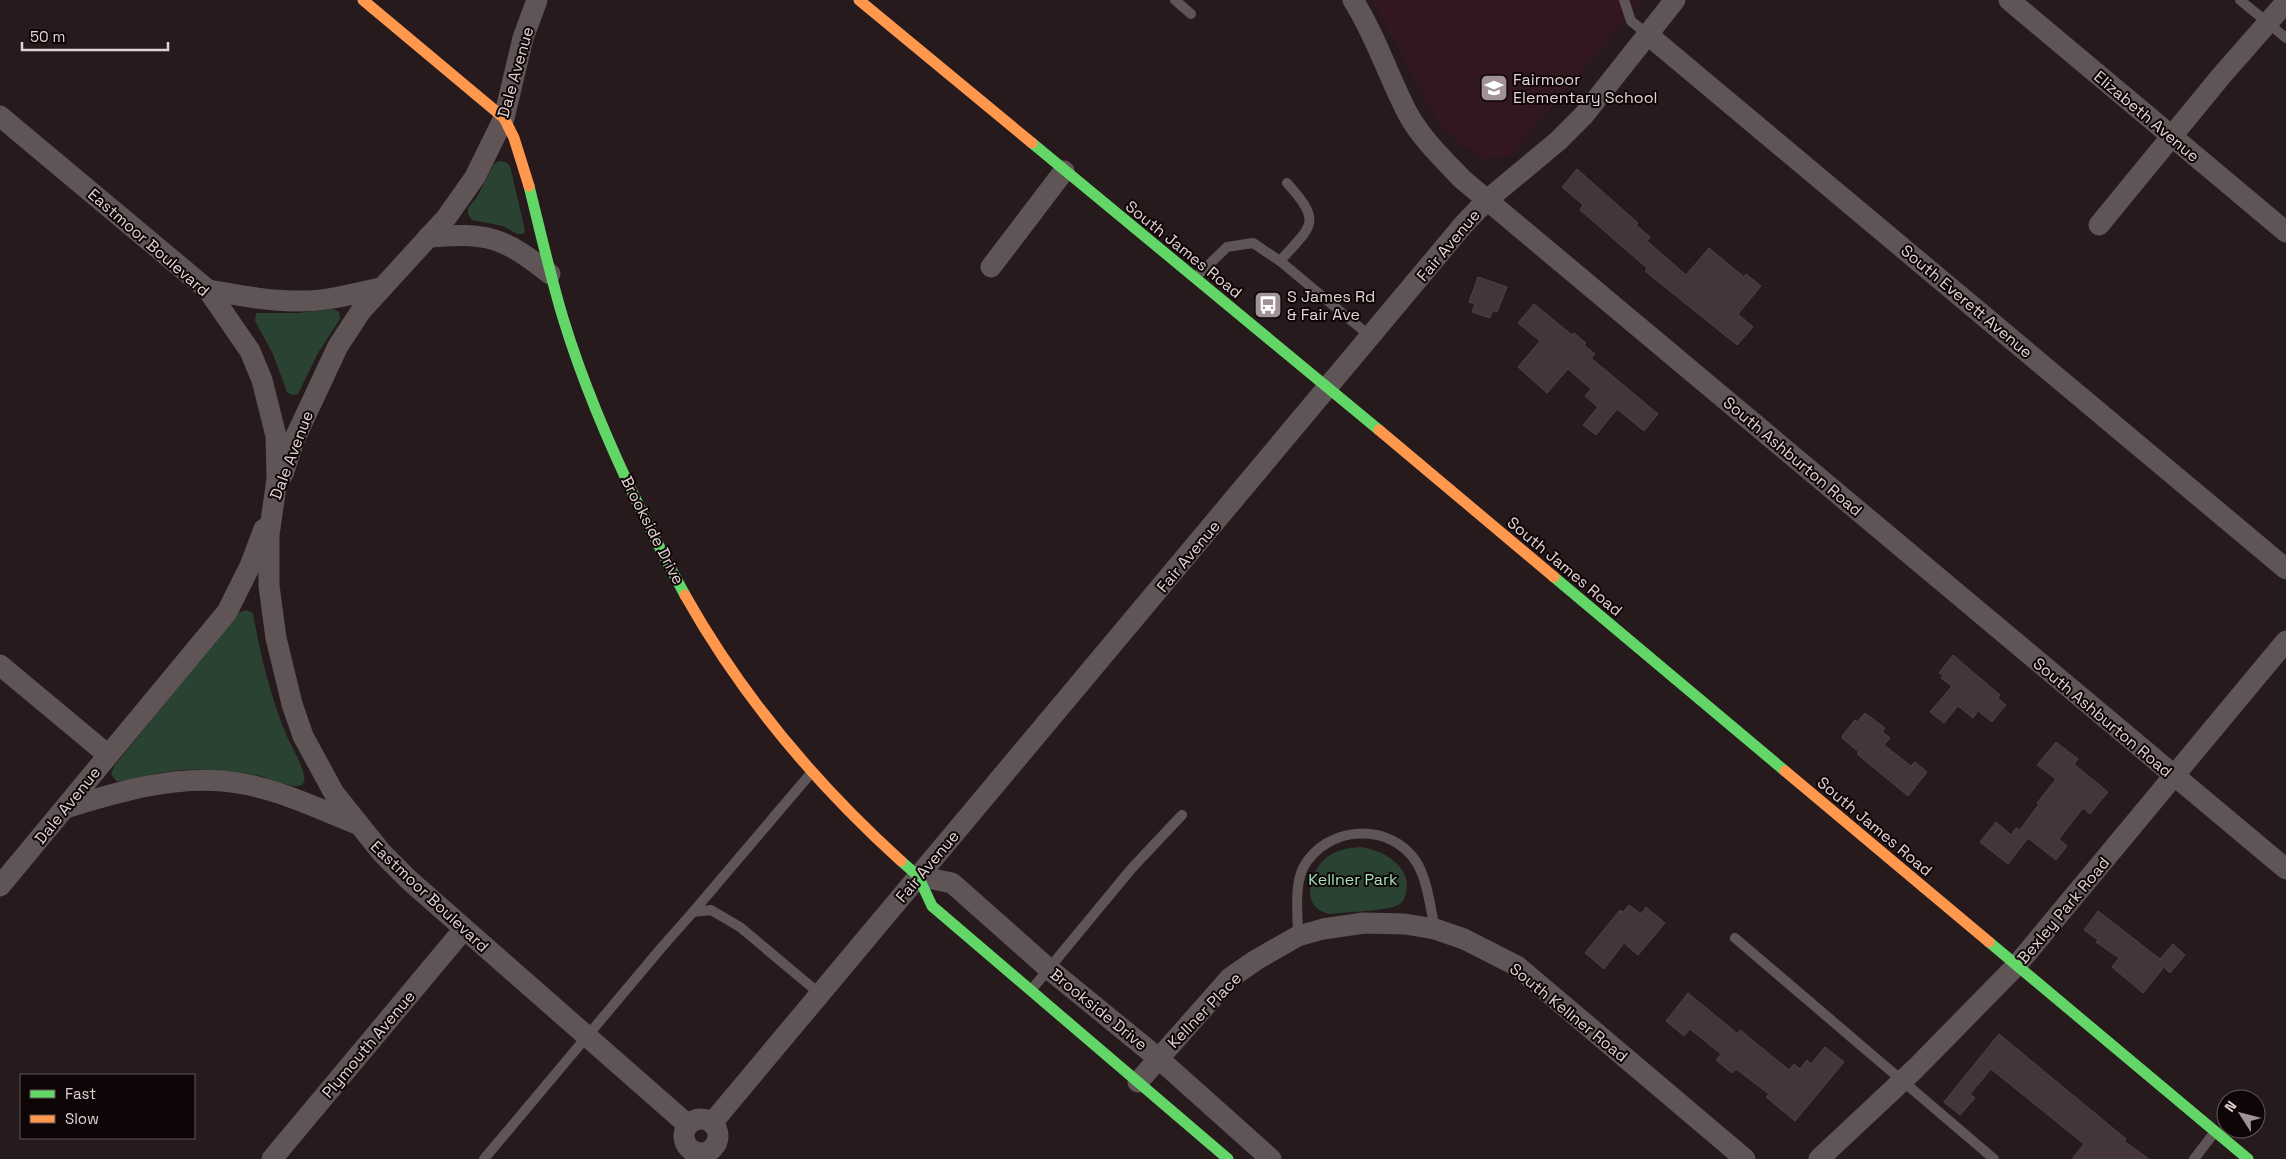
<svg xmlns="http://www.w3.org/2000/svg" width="2286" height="1159" viewBox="0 0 2286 1159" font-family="'Space Grotesk',sans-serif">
	<rect width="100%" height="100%" fill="#271a1d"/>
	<path fill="#33171e" d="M1372,0h270l-131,155 -28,4 -41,-29z"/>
	<g fill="#2a4232">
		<path d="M499,161l7,1 4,4 15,64 -2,4h-6l-14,-8 -31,-6 -4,-6v-6l9,-11 17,-33z"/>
		<path d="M333,309l6,3 1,7 -22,34 -20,41 -6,1 -5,-3 -14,-38 -18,-33 1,-8h42z"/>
		<path d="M246,610l7,3c7,41 16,76 30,114 6,16 18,33 21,49 5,22 -36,1 -44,0 -30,-6 -64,-9 -95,-4 -15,2 -30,7 -44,10l-5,-1 -5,-7 4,-9 123,-152z"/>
		<path d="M1360,847c21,2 53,19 46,46 -1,5 -3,10 -8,12 -10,6 -53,7 -68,9 -30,-5 -22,-41 -4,-56 10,-8 21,-10 34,-11z"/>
	</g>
	<g fill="#433538" stroke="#4e4245">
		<path d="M1577,169l61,54 -2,2 14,12 -3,4 39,34 23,-27 35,29 2,-3 15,12 -23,28 15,13 -16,18 -92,-74 2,-3 -67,-58 3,-5 -21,-18z"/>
		<path d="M1478,277l29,10 -10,25 -4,-2 -3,8 -18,-6 3,-8 -6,-2z"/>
		<path d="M1534,304l38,31 2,-2 12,10 -2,2 11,9 -4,4 67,56 -14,17 -27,-22 -21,26 -13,-10 15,-18 -13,-11 6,-7 -23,-20 -21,24 -29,-26 22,-26 -22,-18z"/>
		<path d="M1953,655l47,40 -2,3 8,7 -14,17 -14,-11 -5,7 -15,-12 -14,17 -14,-11 22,-26 -11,-8 2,-3 -4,-2z"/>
		<path d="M1865,713l20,15 -3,4 8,6 -6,7 27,21 4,-4 12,10 -19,24 -51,-42 2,-2 -16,-13 -1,-3 13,-16 2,2z"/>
		<path d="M2056,742l22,17 -4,5 34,28 -18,22 -7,-6 -24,31 8,7 -11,14 -28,-22 -20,26 -28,-22 16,-20 15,13 5,-7 4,2 19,-26 -2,-1 19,-24 -19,-14z"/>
		<path d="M1629,905l12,9 5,-7 19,16 -27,32 -14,-12 -20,26 -19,-16 35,-43 3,2z"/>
		<path d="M2098,911l62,48 13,-15 12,11 -15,18 -6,-6 -21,26 -31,-26 7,-9 -23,-16 2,-2 -14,-10z"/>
		<path d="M1688,993l50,41 2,-4 49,40 5,-6 6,5 7,-9 4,4 14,-17 19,15 -49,59 -29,-24 3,-3 -33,-25 -4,4 -16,-13 5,-6 -31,-25 -6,7 -18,-15z"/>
		<path d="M1999,1034l121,100 6,5 -2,2 25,18h-77l12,-15 -93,-75 -21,25 5,4 -15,17 -16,-13z"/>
	</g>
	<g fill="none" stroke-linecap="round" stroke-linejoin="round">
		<g stroke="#5f5456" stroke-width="10">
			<path d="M1175,0l16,14"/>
			<path d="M1624,0l7,21 16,13"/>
			<path d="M2240,0l46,38"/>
			<path d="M1280,261c32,-36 43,-38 7,-78"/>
			<path d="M1196,277l31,-30 26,-4 27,18 91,76"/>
			<path d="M693,912l119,-140"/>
			<path d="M1298,936c0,-20 -4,-49 5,-68 23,-43 88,-47 114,-5 11,19 13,44 18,66"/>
			<path d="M1735,938l259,221"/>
			<path d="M1032,989l100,-121 50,-53"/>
			<path d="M484,1159l178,-212 31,-35 18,-2 29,17 80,67"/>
			<path d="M2194,1159l20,-26"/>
		</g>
		<g stroke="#5f5456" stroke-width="21">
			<path d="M1353,0c23,36 35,76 55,114 13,24 35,45 54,65l824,690"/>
			<path d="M2009,0l277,232"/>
			<path d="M1647,34l639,535"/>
			<path d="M0,116l208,174 42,61 12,29 14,56 1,43 -8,56v51l7,52 16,66 11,32 31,57 48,60 27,27 279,245"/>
			<path d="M2099,225l123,-150 64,-73"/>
			<path d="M428,237c60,-5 75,0 122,37"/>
			<path d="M991,267l73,-96"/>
			<path d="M208,290c29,5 59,11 88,11 28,1 57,-7 84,-13"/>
			<path d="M283,474l11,-34 44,-94 23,-35 85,-93 29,-41 29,-59 19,-80 14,-38"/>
			<path d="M0,665l108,90"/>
			<path d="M65,808c51,-15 104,-32 158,-27 47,4 91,26 134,43"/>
			<path d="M918,876l34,7 97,86 109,89 113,101"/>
			<path d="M0,886l227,-274 23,-46 14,-37"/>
			<path d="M1138,1082l92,-104 26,-18 42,-24 25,-7 41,-6 41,1 30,5 29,10 53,27 228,193"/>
			<circle cx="701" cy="1136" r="17"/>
			<path d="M712,1123l752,-899 23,-24 71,-59 26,-26 91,-115"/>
			<path d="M272,1159l192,-230"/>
			<path d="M1819,1159l97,-91 100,-102 270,-325"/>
		</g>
		<g stroke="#63d668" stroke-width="11">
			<path d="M1032,143l347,287"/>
			<path d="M529,186c11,44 21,89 34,132 29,95 75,191 122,277"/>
			<path d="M1554,577l231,194"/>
			<path d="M901,861l17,15 14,30 296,253"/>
			<path d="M1989,942l259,217"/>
		</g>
		<g stroke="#ff974d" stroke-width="11">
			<path d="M363,0l141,118 10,20 15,48"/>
			<path d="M859,0l173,143"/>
			<path d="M1379,430l175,147"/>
			<path d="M685,595c56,100 131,189 216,266"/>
			<path d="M1785,771l204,171"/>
		</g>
	</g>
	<defs>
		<symbol id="school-square" viewBox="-11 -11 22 22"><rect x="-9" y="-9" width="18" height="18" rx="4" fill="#a19295" stroke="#0e0506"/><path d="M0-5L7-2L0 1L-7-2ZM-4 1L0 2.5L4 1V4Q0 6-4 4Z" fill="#fff"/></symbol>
		<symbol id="bus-square" viewBox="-11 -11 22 22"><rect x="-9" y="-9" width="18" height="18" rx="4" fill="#a19295" stroke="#0e0506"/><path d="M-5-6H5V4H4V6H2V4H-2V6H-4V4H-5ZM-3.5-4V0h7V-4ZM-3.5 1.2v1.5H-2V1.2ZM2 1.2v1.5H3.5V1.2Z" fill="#fff"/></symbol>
	</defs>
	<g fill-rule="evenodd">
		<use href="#school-square" x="1478" y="72" width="32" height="32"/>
		<use href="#bus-square" x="1252" y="289" width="32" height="32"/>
	</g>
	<g text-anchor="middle" stroke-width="4" stroke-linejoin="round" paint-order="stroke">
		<g font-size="16" fill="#e3d2d5" stroke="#0e0506">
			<text transform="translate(515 72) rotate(-74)" y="6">Dale Avenue</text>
			<text transform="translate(2147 116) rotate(40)" y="6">Elizabeth Avenue</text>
			<text transform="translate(149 242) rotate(41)" y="6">Eastmoor Boulevard</text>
			<text transform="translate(1448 245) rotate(-50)" y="6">Fair Avenue</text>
			<text transform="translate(1184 249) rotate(39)" y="6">South James Road</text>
			<text transform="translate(1967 301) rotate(40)" y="6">South Everett Avenue</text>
			<text transform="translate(291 455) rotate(-69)" y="6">Dale Avenue</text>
			<text transform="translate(1793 456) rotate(40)" y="6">South Ashburton Road</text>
			<text transform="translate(653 530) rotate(63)" y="6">Brookside Drive</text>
			<text transform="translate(1188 556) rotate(-50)" y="6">Fair Avenue</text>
			<text transform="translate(1565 566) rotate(40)" y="6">South James Road</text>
			<text transform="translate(2103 717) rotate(40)" y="6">South Ashburton Road</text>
			<text transform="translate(67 805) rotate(-51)" y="6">Dale Avenue</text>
			<text transform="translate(1875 826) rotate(40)" y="6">South James Road</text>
			<text transform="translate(927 866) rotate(-50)" y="6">Fair Avenue</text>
			<text transform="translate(430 896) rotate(43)" y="6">Eastmoor Boulevard</text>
			<text transform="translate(2063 910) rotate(-50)" y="6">Bexley Park Road</text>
			<text transform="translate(1099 1009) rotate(39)" y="6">Brookside Drive</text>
			<text transform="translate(1204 1010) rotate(-46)" y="6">Kellner Place</text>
			<text transform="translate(1569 1012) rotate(39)" y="6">South Kellner Road</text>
			<text transform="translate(368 1044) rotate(-50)" y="6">Plymouth Avenue</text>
		</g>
		<g font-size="16" fill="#e3d2d5" stroke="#0e0506" text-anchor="start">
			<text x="1513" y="85">Fairmoor<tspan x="1513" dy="18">Elementary School</tspan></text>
			<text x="1287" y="302">S James Rd<tspan x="1287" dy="18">&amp; Fair Ave</tspan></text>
		</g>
		<g font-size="16" fill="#a4e2b7" stroke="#0e0506">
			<text x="1353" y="885">Kellner Park</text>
		</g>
	</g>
	<rect x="20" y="1074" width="175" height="65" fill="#0e0506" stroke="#635759"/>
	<rect x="30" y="1090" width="25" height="8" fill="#63d668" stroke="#635759"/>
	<text x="65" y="1099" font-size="15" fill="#e3d2d5">Fast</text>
	<rect x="30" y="1115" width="25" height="8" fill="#ff974d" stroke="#635759"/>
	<text x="65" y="1124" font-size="15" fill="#e3d2d5">Slow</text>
	<g transform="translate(2241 1114) rotate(306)"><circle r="24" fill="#0e0506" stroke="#635759"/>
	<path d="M0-4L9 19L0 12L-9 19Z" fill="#a19295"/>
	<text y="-8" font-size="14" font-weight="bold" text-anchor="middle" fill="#e3d2d5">N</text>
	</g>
	<path d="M22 42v8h146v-8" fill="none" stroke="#e3d2d5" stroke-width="2.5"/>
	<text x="30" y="42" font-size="15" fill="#e3d2d5" stroke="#0e0506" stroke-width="4" paint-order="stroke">50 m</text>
</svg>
